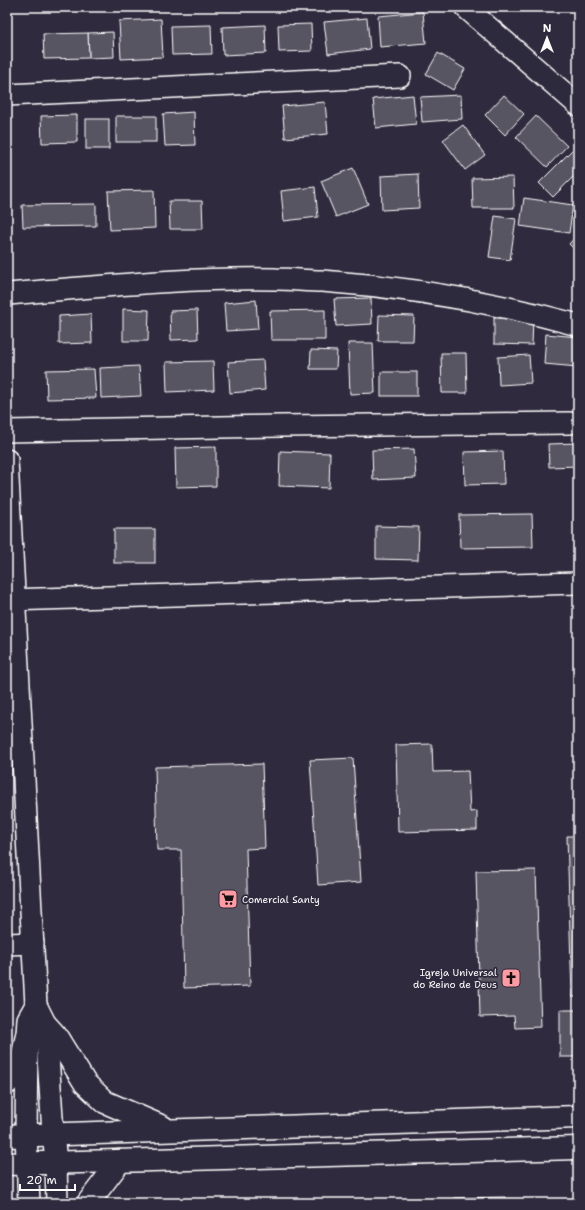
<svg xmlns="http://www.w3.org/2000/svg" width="585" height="1210" viewBox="0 0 585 1210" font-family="'Shantell Sans',sans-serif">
	<rect width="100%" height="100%" fill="#2f2a3d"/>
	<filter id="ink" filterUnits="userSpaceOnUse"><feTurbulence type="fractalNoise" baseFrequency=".025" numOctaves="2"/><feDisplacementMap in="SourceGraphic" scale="8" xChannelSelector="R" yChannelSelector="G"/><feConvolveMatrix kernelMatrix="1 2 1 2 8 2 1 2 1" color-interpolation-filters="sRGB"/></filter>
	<g filter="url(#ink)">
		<g fill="#595564" stroke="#fff">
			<path d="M423,12l3,31 -46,4 -2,-31z"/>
			<path d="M367,18l3,31 -42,5 -4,-32z"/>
			<path d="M161,19l2,38 -42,2 -2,-38z"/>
			<path d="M311,24l1,27 -33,1 -1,-27z"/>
			<path d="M211,25l1,29 -40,1 -1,-29z"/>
			<path d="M265,25l1,28 -43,2 -1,-28z"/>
			<path d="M113,32l1,25 -25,1 -1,-25z"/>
			<path d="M88,33l1,25 -45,1 -1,-25z"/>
			<path d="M438,53l27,16 -12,21 -27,-16z"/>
			<path d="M413,95l3,29 -40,4 -3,-29z"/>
			<path d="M461,95l1,24 -40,3 -2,-25z"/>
			<path d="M504,95l20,19 -19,21 -20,-20z"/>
			<path d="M325,102l3,32 -43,4 -3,-32z"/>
			<path d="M194,112l1,33 -30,1 -2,-32z"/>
			<path d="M77,115v27l-35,1 -1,-27z"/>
			<rect x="116" y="116" width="40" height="26"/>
			<path d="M536,116l31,30 -20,21 -31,-30z"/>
			<rect x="86" y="119" width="23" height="30"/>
			<path d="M463,125l22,30 -20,15 -22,-30z"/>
			<path d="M573,149l5,5v18l-25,25 -14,-14z"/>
			<path d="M353,168l15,36 -32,13 -15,-36z"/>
			<path d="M418,174l1,34 -37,2 -1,-34z"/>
			<path d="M513,177l1,31h-41l-1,-30z"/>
			<path d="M315,187l3,30 -34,4 -3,-30z"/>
			<path d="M154,190l1,38 -45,2 -2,-39z"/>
			<path d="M524,198l49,7 -4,28 -49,-7z"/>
			<path d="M169,201h33l1,28h-33z"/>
			<path d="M96,204v22l-73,1 -1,-22z"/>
			<path d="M495,216l21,3 -6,41 -21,-3z"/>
			<path d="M578,234v19l-9,-9z"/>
			<path d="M371,298l1,26 -36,2 -2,-27z"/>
			<path d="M256,300l2,29 -32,2 -2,-28z"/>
			<path d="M123,309l26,1 -1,31h-25z"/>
			<path d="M197,310l1,29 -27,1 -1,-29z"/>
			<path d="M325,310v30h-54l-1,-29z"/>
			<path d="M91,314l1,29 -33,1v-28z"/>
			<path d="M379,315l35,1 -1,25h-35z"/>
			<path d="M494,318h39l-1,27 -38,-1z"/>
			<path d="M546,334l32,3v30l-34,-3z"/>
			<path d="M348,343h25l2,50 -25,1z"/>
			<path d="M311,350l26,1 -1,18h-26z"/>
			<path d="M441,353h25l1,40h-25z"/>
			<path d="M529,355l2,28 -32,2 -1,-28z"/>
			<path d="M263,360l2,30 -35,3 -2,-31z"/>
			<path d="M213,361l1,29 -47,2 -1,-30z"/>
			<path d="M139,366l2,30 -40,2 -1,-30z"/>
			<path d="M94,369l2,29 -49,1 -1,-29z"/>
			<rect x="381" y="372" width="36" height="24"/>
			<path d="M578,443v23l-29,1 -1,-23z"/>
			<path d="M216,447v39l-40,1 -1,-39z"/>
			<path d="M414,449l2,29 -43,2 -1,-30z"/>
			<path d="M280,451l50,2 -1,35 -50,-2z"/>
			<path d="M503,451l1,33 -39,1 -1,-33z"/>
			<path d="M532,514l1,33 -73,1 -1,-33z"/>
			<path d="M376,526l43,1 -1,33 -42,-1z"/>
			<rect x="114" y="529" width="41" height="34"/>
			<path d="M432,744l1,28 35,-1 2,41 7,-1v19l-79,2 -2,-87z"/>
			<path d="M353,758l8,124 -43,3 -8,-125z"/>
			<path d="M262,764l3,84 -19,1 4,137 -66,2 -3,-138h-24l-2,-83z"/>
			<path d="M567,836h11v161h-6z"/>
			<path d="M536,870l5,157 -26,1 -1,-12 -34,1 -4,-146z"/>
			<rect x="560" y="1010" width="18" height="47"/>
			<path d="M505,1197v6h-51v-5z"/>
		</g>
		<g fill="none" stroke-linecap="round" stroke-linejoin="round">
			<defs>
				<g id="minor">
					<path d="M465,7l113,98"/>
					<path d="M7,95l393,-19"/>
					<path d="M7,294c89,-7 180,-17 269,-15 15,0 31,2 46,2 87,6 172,21 256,44"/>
					<path d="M7,431l274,-5 289,-3"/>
					<path d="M7,460l29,545 10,20 7,108 3,29 1,41"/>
					<path d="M7,600l571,-17"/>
					<path d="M7,944l26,-1"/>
					<path d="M29,1203l-3,-68 1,-100 1,-16 8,-14"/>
				</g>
				<g id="primary">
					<path d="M46,1025l10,11 29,47 20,19 58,25"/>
					<path d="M7,1083l16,-29 4,-19"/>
					<path d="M7,1136l571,-19"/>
					<path d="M7,1164l571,-16"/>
					<path d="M88,1203l32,-42"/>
				</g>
			</defs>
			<use href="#minor" stroke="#fff" stroke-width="24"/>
			<use href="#primary" stroke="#fff" stroke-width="25"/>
			<use href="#minor" stroke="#2f2a3d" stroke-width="21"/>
			<use href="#primary" stroke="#2f2a3d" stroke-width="22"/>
		</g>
	</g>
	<defs>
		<symbol id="supermarket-square" viewBox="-11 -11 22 22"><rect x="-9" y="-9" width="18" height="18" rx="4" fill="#ff9aa2" stroke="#2f2a3d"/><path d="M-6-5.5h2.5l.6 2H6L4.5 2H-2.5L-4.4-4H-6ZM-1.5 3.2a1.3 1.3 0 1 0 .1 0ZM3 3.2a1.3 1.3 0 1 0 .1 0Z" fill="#111"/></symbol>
		<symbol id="church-square" viewBox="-11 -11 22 22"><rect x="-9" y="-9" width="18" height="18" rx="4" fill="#ff9aa2" stroke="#2f2a3d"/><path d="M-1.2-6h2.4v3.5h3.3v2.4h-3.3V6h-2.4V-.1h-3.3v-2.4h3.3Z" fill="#111"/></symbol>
	</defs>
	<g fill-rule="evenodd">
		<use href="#supermarket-square" x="217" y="888" width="22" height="22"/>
		<use href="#church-square" x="500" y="967" width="22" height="22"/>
	</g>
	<g text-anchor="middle" stroke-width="3.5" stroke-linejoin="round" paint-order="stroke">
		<g font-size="10" fill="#fff" stroke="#2f2a3d" text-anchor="start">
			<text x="242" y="903">Comercial Santy</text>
			<text x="497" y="976" text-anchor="end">Igreja Universal<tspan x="497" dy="12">do Reino de Deus</tspan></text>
		</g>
	</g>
	<rect width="585" height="1210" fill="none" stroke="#2f2a3d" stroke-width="24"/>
	<rect x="12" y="12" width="561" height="1186" fill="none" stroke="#fff" stroke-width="1.5" filter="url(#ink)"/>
	<g transform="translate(547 38)" stroke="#2f2a3d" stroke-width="3" paint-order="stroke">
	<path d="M0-3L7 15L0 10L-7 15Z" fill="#ffffff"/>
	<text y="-6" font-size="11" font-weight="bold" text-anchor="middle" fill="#ffffff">N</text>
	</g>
	<path d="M20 1184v6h55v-6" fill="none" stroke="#ffffff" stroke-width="2"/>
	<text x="26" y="1184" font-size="12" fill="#ffffff" stroke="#2f2a3d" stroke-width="3" paint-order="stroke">20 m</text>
</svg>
